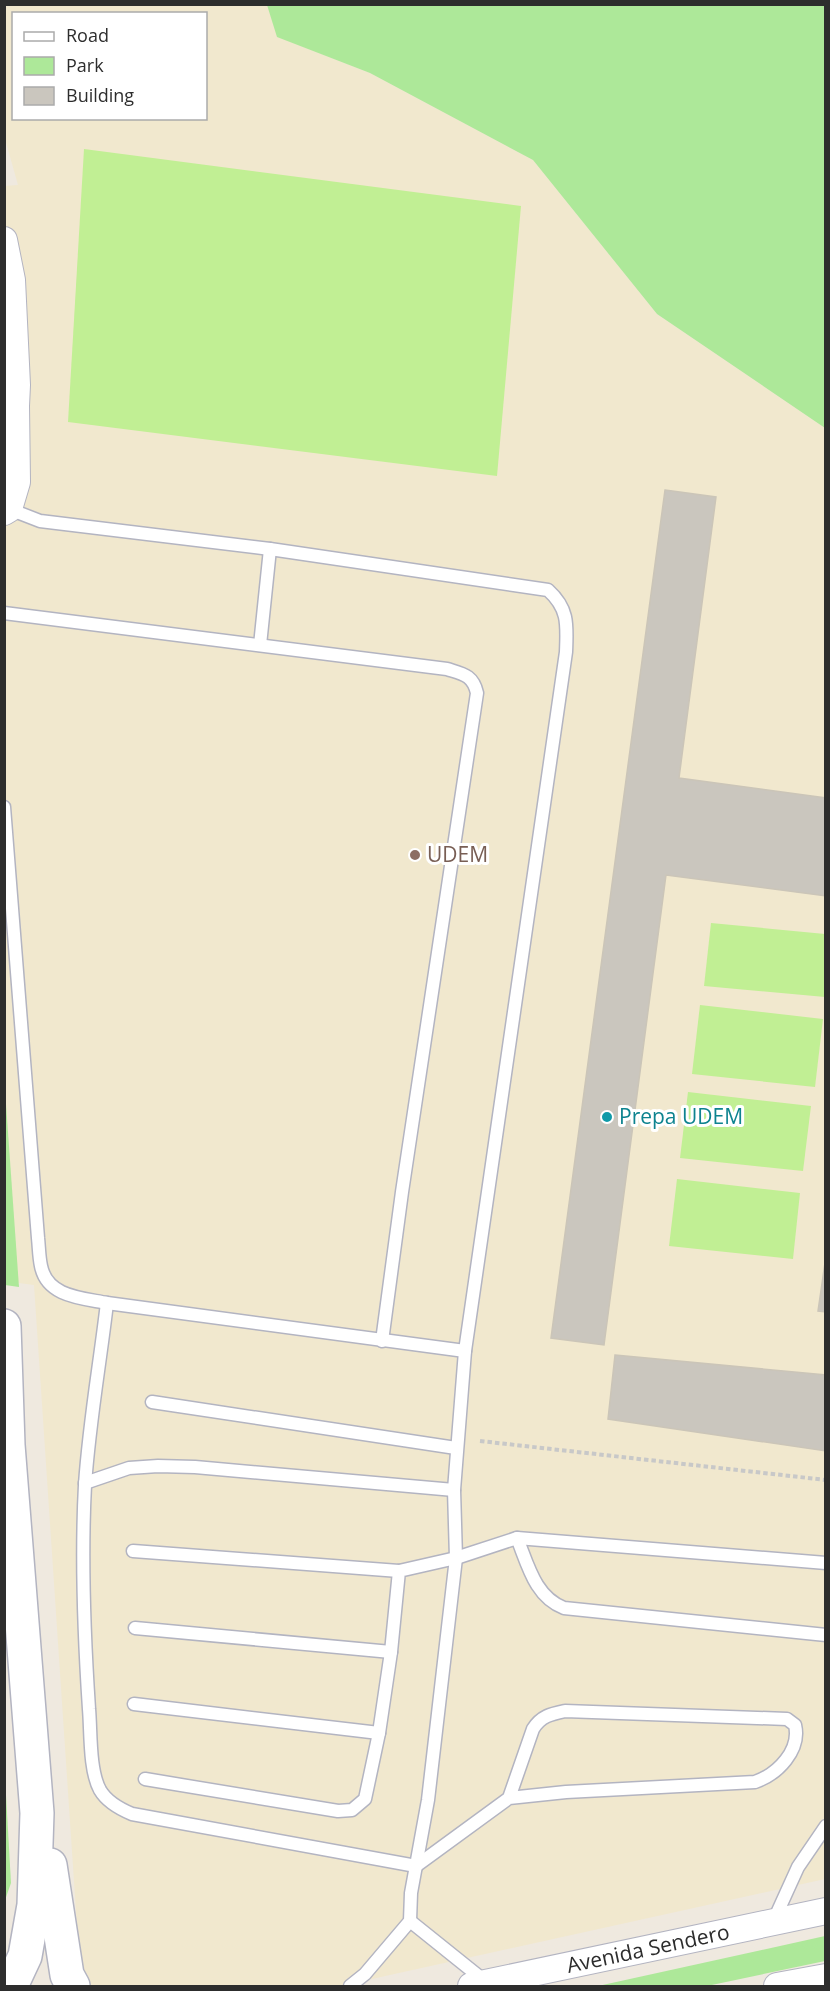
<svg xmlns="http://www.w3.org/2000/svg" width="830" height="1991" viewBox="0 0 830 1991" font-family="'Open Sans',sans-serif">
	<rect width="100%" height="100%" fill="#efe9df"/>
	<path fill="#f1e8ce" fill-rule="evenodd" d="M5,5h262l11,32 92,36 163,87 124,154 168,114v1451l-485,107h-249l-3,-2 -9,-28 -45,-671 -30,-4v-1095l14,-1 -13,-46zM14,14h192v104h-192z"/>
	<g fill="#ade899">
		<path d="M267,5h558v423l-168,-114 -124,-154 -163,-87 -93,-36z"/>
		<path d="M5,1090l14,197 -14,-2z"/>
		<path d="M5,1777l6,106 -6,17h-1z"/>
		<path d="M825,1936v25l-118,25h-109z"/>
	</g>
	<g fill="#c1ef94">
		<path d="M84,149l437,57 -24,270 -429,-54z"/>
		<path d="M711,923l114,11v63l-121,-11z"/>
		<path d="M700,1005l123,14 -8,68 -123,-13z"/>
		<path d="M688,1092l123,14 -8,65 -123,-13z"/>
		<path d="M677,1179l123,14 -7,66 -124,-13z"/>
	</g>
	<g fill="#cac6be" stroke="#cbc5b8" stroke-width="1.5">
		<path d="M665,490l51,7 -37,281 147,20v98l-160,-21 -62,470 -53,-7z"/>
		<path d="M826,1256v56l-8,-1z"/>
		<path d="M615,1355l211,20v76l-218,-32z"/>
	</g>
	<g fill="none" stroke-linecap="round" stroke-linejoin="round">
		<defs>
			<g id="service">
				<path d="M9,509l31,12 230,28 278,41c21,19 19,35 18,62l-101,699 -11,139 2,68 -28,242 -17,93 -1,28 -45,53 -15,12"/>
				<path d="M4,613l443,56c16,5 26,6 30,24l-75,499 -20,149"/>
				<path d="M260,645l10,-96"/>
				<path d="M4,807l34,431c1,9 1,19 3,28 6,31 41,32 66,37l358,48"/>
				<path d="M107,1303c-7,60 -18,121 -22,182 -4,74 -1,149 4,224 2,22 0,61 11,81 7,12 20,19 32,24l284,52 93,-68 57,-6 189,-10c23,-8 46,-32 40,-57l-8,-6 -222,-8c-14,3 -24,5 -32,18l-24,69"/>
				<path d="M152,1402l304,46"/>
				<path d="M85,1483l44,-15 29,-2 37,1 259,23"/>
				<path d="M517,1538c11,27 18,59 47,70l262,27"/>
				<path d="M133,1551l266,20"/>
				<path d="M135,1628l256,24"/>
				<path d="M134,1704l245,29"/>
				<path d="M145,1779l193,32 14,-1 13,-11 14,-66 12,-81 8,-81 57,-13 61,-20 309,25"/>
				<path d="M410,1921l76,61"/>
				<path d="M773,1922l25,-55 28,-41"/>
			</g>
			<g id="minor">
				<path d="M4,240l8,40 5,105 -1,21 -12,20"/>
				<path d="M4,512l5,-3 8,-27 -1,-76"/>
				<path d="M471,1986l355,-75"/>
				<path d="M777,1986l49,-9"/>
			</g>
			<g id="secondary">
				<path d="M4,1326l4,119 29,368 -3,92 -9,51 -14,30"/>
				<path d="M50,1865l17,110 6,11"/>
			</g>
		</defs>
		<use href="#service" stroke="#b3b4c1" stroke-width="15"/>
		<use href="#minor" stroke="#b3b4c1" stroke-width="28"/>
		<use href="#secondary" stroke="#b3b4c1" stroke-width="36"/>
		<path stroke="#c8c8c8" stroke-width="4" stroke-dasharray="4.5 3" stroke-linecap="butt" d="M480,1441l346,39"/>
		<use href="#service" stroke="#fff" stroke-width="12"/>
		<use href="#minor" stroke="#fff" stroke-width="26"/>
		<use href="#secondary" stroke="#fff" stroke-width="33"/>
	</g>
	<circle fill="#8d6e63" stroke="#fff" stroke-width="2" cx="415" cy="855" r="6"/>
	<circle fill="#0f9aa8" stroke="#fff" stroke-width="2" cx="607" cy="1117" r="6"/>
	<g text-anchor="middle" stroke-width="6" stroke-linejoin="round" paint-order="stroke">
		<g font-size="21" fill="#785e54" stroke="#fff" text-anchor="start">
			<text x="427" y="862">UDEM</text>
		</g>
		<g font-size="21" fill="#0d838f" stroke="#fff" text-anchor="start">
			<text x="619" y="1124">Prepa UDEM</text>
		</g>
		<g font-size="21" fill="#2d2d2d" stroke="#fff">
			<text transform="translate(648 1949) rotate(-12)" y="7">Avenida Sendero</text>
		</g>
	</g>
	<rect width="830" height="1991" fill="none" stroke="#2d2d2d" stroke-width="12"/>
	<rect x="12" y="12" width="195" height="108" fill="#ffffff" stroke="#ababab" stroke-width="1.5"/>
	<rect x="24" y="32" width="30" height="9" fill="#ffffff" stroke="#ababab" stroke-width="1.5"/>
	<text x="66" y="42" font-size="18" fill="#2d2d2d">Road</text>
	<rect x="24" y="57" width="30" height="18" fill="#ade899" stroke="#ababab" stroke-width="1.5"/>
	<text x="66" y="72" font-size="18" fill="#2d2d2d">Park</text>
	<rect x="24" y="87" width="30" height="18" fill="#cac6be" stroke="#ababab" stroke-width="1.5"/>
	<text x="66" y="102" font-size="18" fill="#2d2d2d">Building</text>
</svg>
